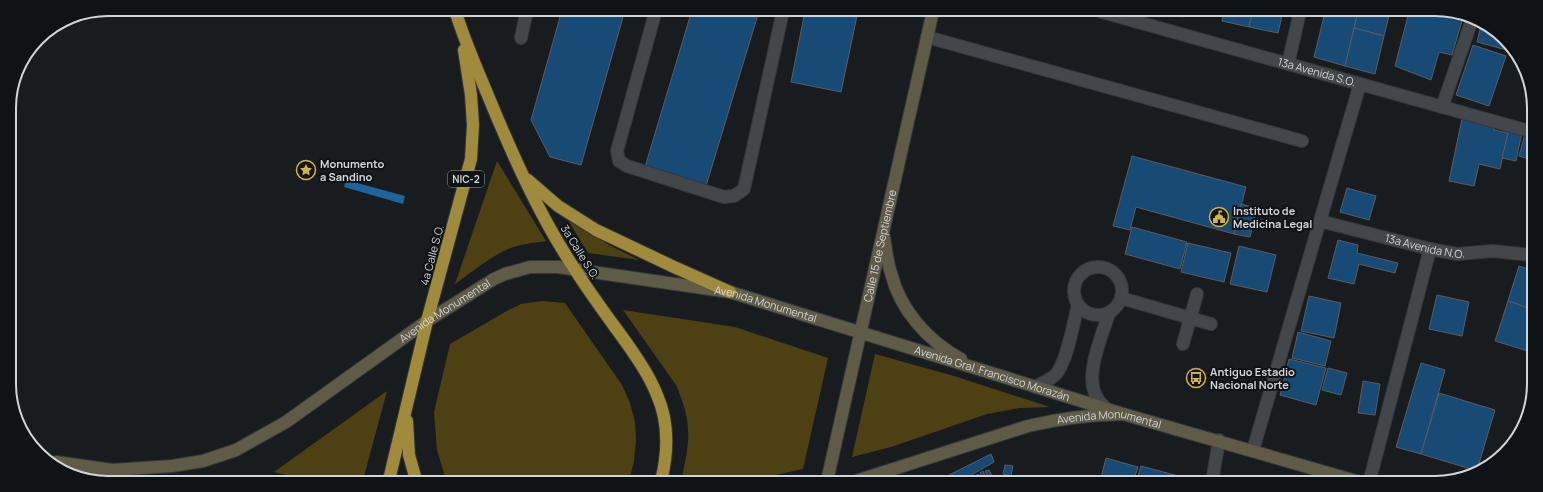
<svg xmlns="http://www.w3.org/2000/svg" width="1543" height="492" viewBox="0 0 1543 492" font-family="Manrope,sans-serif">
	<rect width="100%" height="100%" fill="#181c1f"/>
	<g fill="#4d4114">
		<path d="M497,161l49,80c-13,2 -26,3 -38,8 -18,8 -36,23 -53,35z"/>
		<path d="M565,215l44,30 30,15 -51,-7z"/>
		<path d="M542,301l23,2 57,82 8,18 5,19 1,17 -2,22 -5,20 -183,-1 -9,-30 -3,-38 16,-68 55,-32 16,-8z"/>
		<path d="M623,310l112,17 93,31 -25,111 -55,12h-67c9,-40 12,-57 -5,-96z"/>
		<path d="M875,354l79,22 96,31 -31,1 -32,6 -96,33 -39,10z"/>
		<path d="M387,391l-24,89h-56l-33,-8z"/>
	</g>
	<path fill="#20649c" d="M346,180l59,16 -2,8 -59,-17z"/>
	<g fill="#174a75" stroke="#595d62">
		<path d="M562,10h63l-44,155 -31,-8 -19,-37z"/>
		<path d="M692,10l67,1 -53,175 -61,-19z"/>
		<path d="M805,11h53l-17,81 -50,-10z"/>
		<path d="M1173,12h11l-1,5 -10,-2z"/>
		<path d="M1224,12h28l-3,15 -27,-6z"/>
		<path d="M1252,12h31l-5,21 -29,-6z"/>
		<path d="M1325,12h33l-13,54 -31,-9z"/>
		<path d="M1358,12h32l-6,24 -30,-8z"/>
		<path d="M1409,12h52l3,2 -12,41 -13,-3 -8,28 -36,-14z"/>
		<path d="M1481,25l28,17 -2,8 -30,-8z"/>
		<path d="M1354,28l30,8 -9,38 -30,-8z"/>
		<path d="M1473,45l33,11 -17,50 -33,-11z"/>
		<path d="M1463,114l33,7 -2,9 14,3 -8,36 -21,-5 -5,22 -25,-5z"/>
		<path d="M1509,129l13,3 -6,29 -14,-3z"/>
		<path d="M1525,134l7,2v24l-13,-4z"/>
		<path d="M1132,156l114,31 -12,47 -98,-27 -6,23 -17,-4z"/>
		<path d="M1347,188l29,8 -7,24 -29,-8z"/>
		<path d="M1241,204l16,4 -7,29 -16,-3z"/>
		<path d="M1132,227l55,15 -7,27 -55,-15z"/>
		<path d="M1338,240l20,5 -1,8 41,10 -3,10 -36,-9 -5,20 -26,-6z"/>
		<path d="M1188,243l43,10 -7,29 -43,-10z"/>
		<path d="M1239,246l37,9 -9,37 -37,-8z"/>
		<path d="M1519,266l12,4v39l-23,-8z"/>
		<path d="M1437,295l32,7 -7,34 -33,-7z"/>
		<path d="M1309,296l32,7 -7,35 -33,-7z"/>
		<path d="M1508,301l23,8v43l-36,-11z"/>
		<path d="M1298,332l33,9 -6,25 -33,-8z"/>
		<path d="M1289,359l37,9 -10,37 -36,-10z"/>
		<path d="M1421,363l24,7 -24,84 -25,-7z"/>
		<path d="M1328,368l19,5 -6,22 -19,-5z"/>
		<path d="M1363,381l17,3 -5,31 -17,-2z"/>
		<path d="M1439,393l56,17 -18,60h-3l-53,-16z"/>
		<path d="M1511,434l7,3 -13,15z"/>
		<path d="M991,454l3,8 -35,20h-5l-5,-7z"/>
		<path d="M1106,458l32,9 -5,15h-33z"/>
		<path d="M1005,465l8,1 -2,10 -8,-2z"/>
		<path d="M1141,466l45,12 -1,4h-49z"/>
		<path d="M989,470l3,6 -4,1 -3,-6z"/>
		<path d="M983,471l3,7 -4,2 -2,-7z"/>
		<path d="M978,474l3,7 -6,1 -2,-5z"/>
	</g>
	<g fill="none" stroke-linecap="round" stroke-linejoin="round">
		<defs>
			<g id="lane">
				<path d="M656,10l-39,141 2,10 8,5 97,31 10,-1 10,-7 39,-178"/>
				<path d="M927,37l375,104"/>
				<path d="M521,38l6,-28"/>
				<circle cx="1098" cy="291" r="24"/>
				<path d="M1121,298l90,26"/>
				<path d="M1183,344l14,-50"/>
				<path d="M1035,387c7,-4 16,-7 21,-13 11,-12 18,-53 22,-70"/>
				<path d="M1105,407c-27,-21 -4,-67 4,-94"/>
			</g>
			<g id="street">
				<path id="s1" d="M1102,12l430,120"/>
				<path d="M1288,64l12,-52"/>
				<path d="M1442,107l30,-87"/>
				<path id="s2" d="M1320,221l110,28 27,5 36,-3 38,4"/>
				<path d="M1253,450l107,-366"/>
				<path d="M1212,482l7,-42"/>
				<path d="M1369,483l61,-234"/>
			</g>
			<g id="secondary">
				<path d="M884,237c2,12 3,24 7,36 9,37 37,68 70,86"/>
				<path id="s3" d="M56,462l56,8 60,-4 31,-5 33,-11 50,-28 141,-101 67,-42 11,-5 25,-7h28l172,25 393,122"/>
				<path d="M93,473l22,7"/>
				<path id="s4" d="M827,481l106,-470"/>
				<path id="s5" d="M856,481l172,-55c33,-8 62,-11 95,-12l240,69"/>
			</g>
			<g id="highway">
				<path d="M455,10c9,30 22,59 34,88 24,58 50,117 85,170 17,27 36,52 54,77 11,16 22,32 29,50 12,27 11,58 4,86"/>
				<path d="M528,180l30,26 38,24 78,37 56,25"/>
				<path d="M407,421l2,34 7,25"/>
				<path d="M389,480l38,-159 44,-162 2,-34 -2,-30 -7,-45"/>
			</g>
		</defs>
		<use href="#lane" stroke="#35383b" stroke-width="14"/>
		<use href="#street" stroke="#35383b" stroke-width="14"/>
		<use href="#secondary" stroke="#35383b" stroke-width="14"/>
		<use href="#highway" stroke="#35383b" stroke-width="14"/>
		<use href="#lane" stroke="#43474b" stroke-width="12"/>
		<use href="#street" stroke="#43474b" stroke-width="12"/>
		<use href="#secondary" stroke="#5f5b47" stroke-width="12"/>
		<use href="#highway" stroke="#a08b3d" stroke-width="12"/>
	</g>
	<defs>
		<symbol id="sight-ring" viewBox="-11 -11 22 22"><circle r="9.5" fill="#0f1316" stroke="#d5b534" stroke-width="1.5"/><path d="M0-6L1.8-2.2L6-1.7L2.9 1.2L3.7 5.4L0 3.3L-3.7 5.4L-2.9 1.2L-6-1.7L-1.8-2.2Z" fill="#d5b534"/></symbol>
		<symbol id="civic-ring" viewBox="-11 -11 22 22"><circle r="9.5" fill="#0f1316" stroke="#d5b534" stroke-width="1.5"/><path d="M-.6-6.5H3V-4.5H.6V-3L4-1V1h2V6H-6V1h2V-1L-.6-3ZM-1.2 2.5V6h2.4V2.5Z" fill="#d5b534"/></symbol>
		<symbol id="bus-ring" viewBox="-11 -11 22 22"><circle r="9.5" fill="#0f1316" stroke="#d5b534" stroke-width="1.5"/><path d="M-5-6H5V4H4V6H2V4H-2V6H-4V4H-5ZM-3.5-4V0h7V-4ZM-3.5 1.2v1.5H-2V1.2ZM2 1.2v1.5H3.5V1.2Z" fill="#d5b534"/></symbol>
	</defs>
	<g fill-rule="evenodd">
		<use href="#sight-ring" x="295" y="159" width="22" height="22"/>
		<use href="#civic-ring" x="1208" y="206" width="22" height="22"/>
		<use href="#bus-ring" x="1185" y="367" width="22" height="22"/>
	</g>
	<g text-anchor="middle" stroke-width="4" stroke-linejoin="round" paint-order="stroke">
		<rect fill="#0f1316" stroke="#989b9e" stroke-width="1" x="448" y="171" width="36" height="16" rx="3"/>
		<g font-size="10" font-weight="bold" fill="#d2d5d8">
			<text x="466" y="183">NIC-2</text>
		</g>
		<g font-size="11" fill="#d2d5d8" stroke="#0f1316">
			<text dy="4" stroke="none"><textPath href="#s1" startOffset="223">13a Avenida S.O.</textPath></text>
			<text dy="4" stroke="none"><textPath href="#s2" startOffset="108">13a Avenida N.O.</textPath></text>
			<text dy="4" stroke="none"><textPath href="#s4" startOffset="241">Calle 15 de Septiembre</textPath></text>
			<text transform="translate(580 252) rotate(58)" y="4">3a Calle S.O.</text>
			<text transform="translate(432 255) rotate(-75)" y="4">4a Calle S.O.</text>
			<text dy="4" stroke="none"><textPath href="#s3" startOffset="770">Avenida Monumental</textPath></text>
			<text dy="4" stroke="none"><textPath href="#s3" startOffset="434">Avenida Monumental</textPath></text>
			<text dy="4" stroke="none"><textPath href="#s3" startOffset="1007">Avenida Gral. Francisco Morazán</textPath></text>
			<text dy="4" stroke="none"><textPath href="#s5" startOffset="263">Avenida Monumental</textPath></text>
		</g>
		<g font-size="11" font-weight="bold" fill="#d2d5d8" stroke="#0f1316" text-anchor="start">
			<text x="320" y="168">Monumento<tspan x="320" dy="13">a Sandino</tspan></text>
			<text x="1233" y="215">Instituto de<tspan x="1233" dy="13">Medicina Legal</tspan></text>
			<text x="1210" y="376">Antiguo Estadio<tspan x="1210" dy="13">Nacional Norte</tspan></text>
		</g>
	</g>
	<path d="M0 0H1543V492H0ZM108 16H1435A92 92 0 0 1 1527 108V384A92 92 0 0 1 1435 476H108A92 92 0 0 1 16 384V108A92 92 0 0 1 108 16Z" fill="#0f1316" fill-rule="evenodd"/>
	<path fill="none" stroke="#d2d5d8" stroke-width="2" d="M108 16H1435A92 92 0 0 1 1527 108V384A92 92 0 0 1 1435 476H108A92 92 0 0 1 16 384V108A92 92 0 0 1 108 16Z"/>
</svg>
